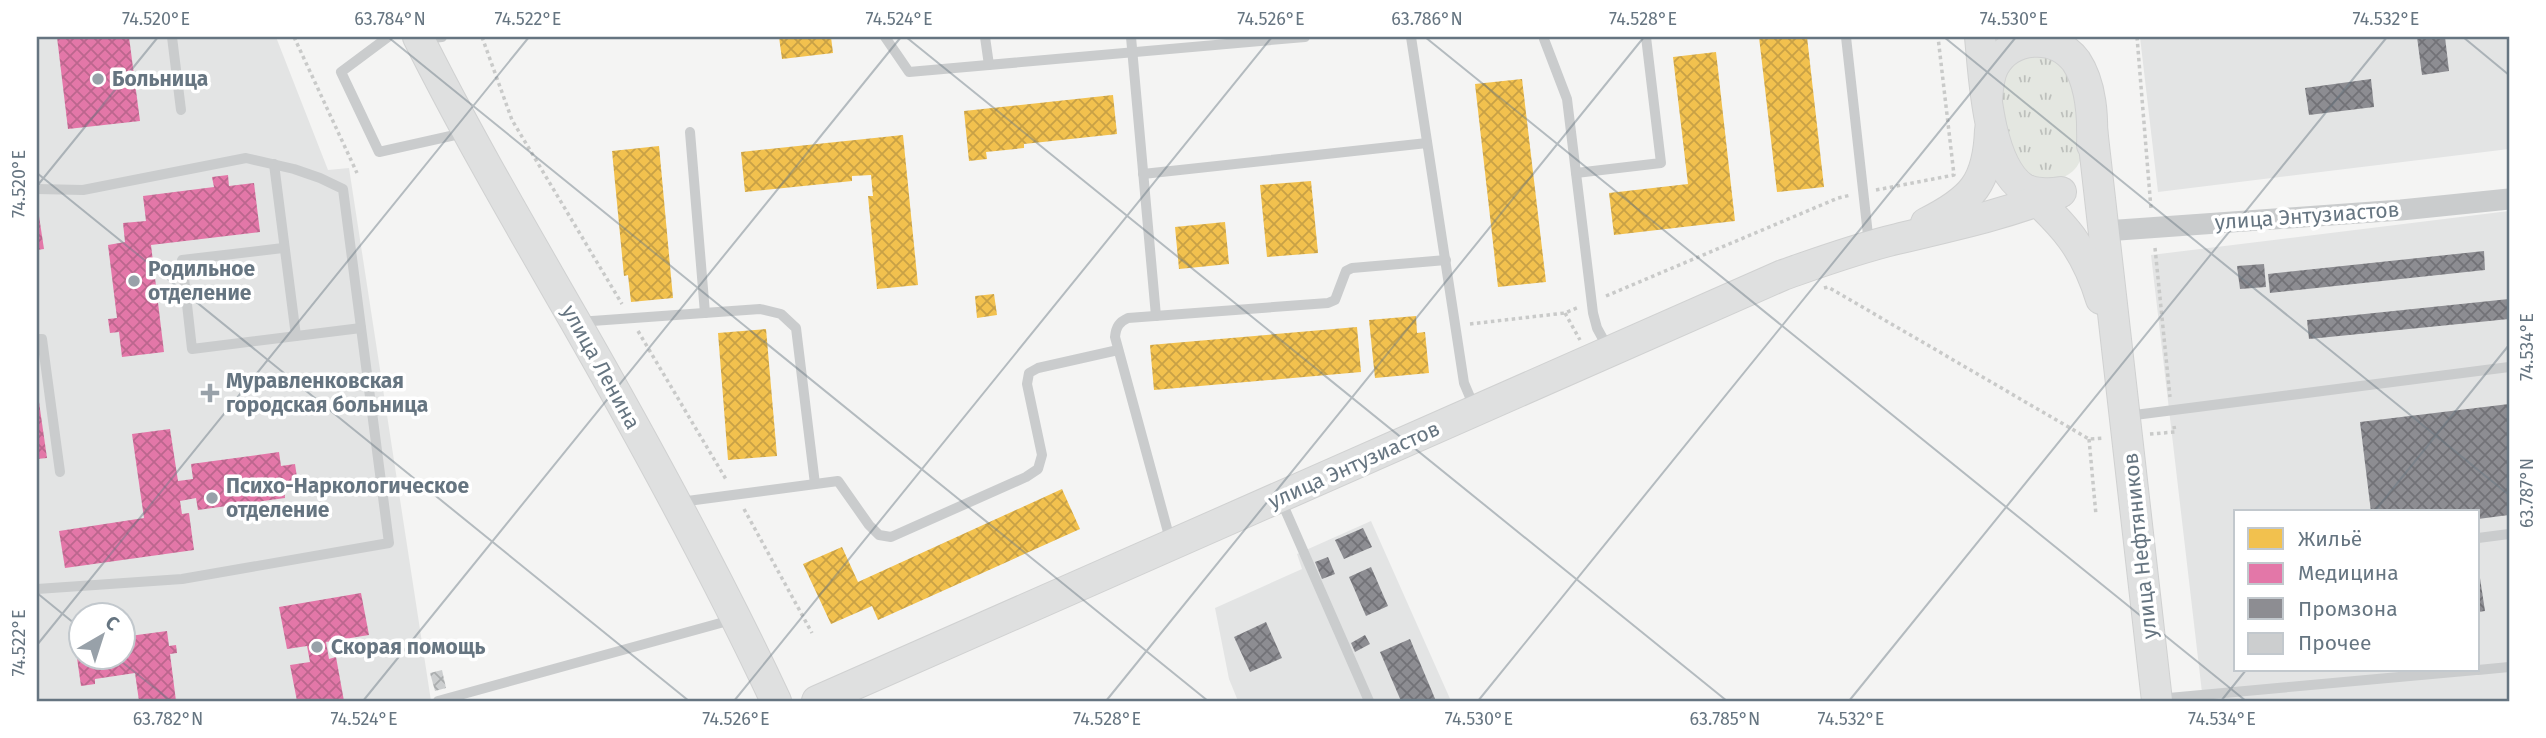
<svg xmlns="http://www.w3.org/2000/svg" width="2546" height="738" viewBox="0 0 2546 738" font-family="'Fira Sans',sans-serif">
	<defs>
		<pattern id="grass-tufts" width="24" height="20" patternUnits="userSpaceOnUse" patternTransform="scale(1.75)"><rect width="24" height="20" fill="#e4e7e1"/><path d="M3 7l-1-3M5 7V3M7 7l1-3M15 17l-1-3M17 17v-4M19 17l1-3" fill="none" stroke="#bdc0bc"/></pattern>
		<pattern id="homes-cross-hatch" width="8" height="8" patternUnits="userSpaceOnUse" patternTransform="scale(1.75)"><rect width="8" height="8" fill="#f2c14e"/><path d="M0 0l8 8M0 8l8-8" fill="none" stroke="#c8a146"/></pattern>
		<pattern id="health-cross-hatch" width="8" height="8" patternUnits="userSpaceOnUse" patternTransform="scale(1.75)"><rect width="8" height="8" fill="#e377a8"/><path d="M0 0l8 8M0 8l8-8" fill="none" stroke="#bc668e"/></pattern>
		<pattern id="industry-cross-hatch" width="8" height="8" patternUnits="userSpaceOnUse" patternTransform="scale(1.75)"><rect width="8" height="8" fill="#8d8d92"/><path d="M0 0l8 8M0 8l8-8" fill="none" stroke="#727277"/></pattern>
		<pattern id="building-cross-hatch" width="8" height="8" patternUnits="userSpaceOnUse" patternTransform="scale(1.75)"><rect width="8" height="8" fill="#cccecf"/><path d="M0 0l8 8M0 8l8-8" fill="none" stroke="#a9acad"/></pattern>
	</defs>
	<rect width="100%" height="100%" fill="#f4f4f3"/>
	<g fill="#e3e4e4" fill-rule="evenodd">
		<path d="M37,37h239l52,133 21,-2 82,533h-394zM80,616h42v42h-42z"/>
		<path d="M2140,37h369v112l-351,43z"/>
		<path d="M2509,211v490h-306l-52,-446zM2236,512h242v158h-242z"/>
		<path d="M1371,521l80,180h-213l-9,-22 -14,-71 87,-39 -5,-15z"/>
	</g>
	<path fill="url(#grass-tufts)" d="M2029,55l24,1 22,21c2,22 9,54 7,75 -2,29 -44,39 -61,16 -15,-20 -27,-82 -10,-102 4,-5 13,-8 18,-11z"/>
	<g fill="url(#homes-cross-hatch)">
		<path d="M779,37h52l2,16 -51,6z"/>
		<path d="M1759,37h48l17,150 -47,5z"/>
		<path d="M1716,52l19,169 -121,14 -5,-42 79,-9 -15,-127z"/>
		<path d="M1522,79l24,203 -48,5 -23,-203z"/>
		<path d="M1113,95l4,39 -93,10v4l-38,4 1,7 -18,2 -5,-50z"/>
		<path d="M903,135l15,150 -41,4 -9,-93h5l-2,-21 -19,1v5l-107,11 -4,-40z"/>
		<path d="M659,146l14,152 -42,4 -3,-27 -4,1 -12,-125z"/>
		<path d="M1311,181l7,72 -51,4 -7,-72z"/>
		<path d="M1225,222l4,42 -50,5 -4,-42z"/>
		<path d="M994,294l3,21 -20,3 -2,-22z"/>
		<path d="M1416,316l1,17 8,-1 4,41 -54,5 -6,-58z"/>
		<path d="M1357,327l4,45 -207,18 -4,-45z"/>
		<path d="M766,329l11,127 -49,4 -10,-127z"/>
		<path d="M1062,489l18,40 -202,91 -6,-14 -41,18 -28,-60 39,-17 16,35z"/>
	</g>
	<g fill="url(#health-cross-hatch)">
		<path d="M57,37h72l11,84 -72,8z"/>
		<path d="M228,175l1,11 25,-3 6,49 -109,13 13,107 -42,5 -3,-25 -9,1 -2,-14 9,-1 -9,-73 17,-3 -2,-19 23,-2 -3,-25 71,-9 -2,-10z"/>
		<path d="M37,203l7,46 -7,1z"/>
		<path d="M37,388l10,70 -10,1z"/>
		<path d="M170,429l8,52 15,-2 -2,-15 88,-12 2,14 14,-2 3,20 -14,2 1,12 -87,12 -2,-12 -16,3 2,13 7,-1 5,37 -129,18 -6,-37 85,-13 -12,-84z"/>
		<path d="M361,593l8,42 -43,7 3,17 7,-2 8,44h-47l-7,-36 20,-3 -3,-16 -20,3 -8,-42z"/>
		<path d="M167,631l2,15 7,-1 1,8 -7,1 6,47h-37l-4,-28 -40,6v5l-14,2 -6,-42 5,-1v15h42v-21z"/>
	</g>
	<g fill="url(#industry-cross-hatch)">
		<path d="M2417,37h28l4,34 -27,4z"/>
		<path d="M2371,79l3,28 -65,8 -4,-27z"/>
		<path d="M2484,251l1,19 -215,23 -2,-19z"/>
		<path d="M2264,264l2,23 -26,2 -3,-23z"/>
		<path d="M2509,299v20l-200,20 -2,-19z"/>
		<path d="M2509,404v111l-31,4v-7h-107l-11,-90z"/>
		<path d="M1363,528l9,19 -28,12 -9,-19z"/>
		<path d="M1328,557l7,17 -13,5 -7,-17z"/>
		<path d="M2478,565l7,46 -7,1z"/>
		<path d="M1371,567l17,39 -22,10 -17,-39z"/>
		<path d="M1266,622l16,36 -32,14 -16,-35z"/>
		<path d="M1365,635l5,9 -15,8 -4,-9z"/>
		<path d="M1410,639l26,62h-35l-21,-49z"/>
	</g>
	<path fill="url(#building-cross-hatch)" d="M442,670l4,18 -11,3 -5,-18z"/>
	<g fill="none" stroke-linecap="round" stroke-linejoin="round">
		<defs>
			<g id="secondary">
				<path d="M418,37c48,96 103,190 157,284 71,124 140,250 201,380"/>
				<path d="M1980,37c4,39 7,126 43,151 10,6 27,6 38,4"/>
				<path d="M1987,98c1,-11 2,-23 7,-32 17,-30 61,-33 82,-5 16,24 17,57 16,84"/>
				<path d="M2092,128l65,573"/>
				<path d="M2025,189c39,36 60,58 76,110"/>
				<path d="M1926,223c46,-23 62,-40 64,-93"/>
				<path d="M817,701l966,-426c37,-13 75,-27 114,-36 58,-14 106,-24 162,-46"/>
			</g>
		</defs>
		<use href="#secondary" stroke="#d0d1d1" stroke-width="32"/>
		<g stroke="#c9cac9" stroke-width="3.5" stroke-dasharray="3.5 3.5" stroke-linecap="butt">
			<path d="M294,37l63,136"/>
			<path d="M482,37l30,83 110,184"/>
			<path d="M2137,37l14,172"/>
			<path d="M1876,190l78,-15 -16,-138"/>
			<path d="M2155,248l15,149"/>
			<path d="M1824,288l4,-1 261,152 15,-1"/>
			<path d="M1606,296l232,-98 13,-3"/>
			<path d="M1565,313l15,27"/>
			<path d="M1470,324l95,-11 14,-6"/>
			<path d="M638,331l89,150"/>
			<path d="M2150,434l25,-2 -1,-6"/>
			<path d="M2089,439l7,76"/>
			<path d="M744,509l68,124"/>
		</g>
		<g stroke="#cacccd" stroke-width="10">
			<path d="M172,37l9,73"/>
			<path d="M388,37l-47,35 38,80 85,-19"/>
			<path d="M885,37l24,35 396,-35"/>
			<path d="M985,37l4,28"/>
			<path d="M1131,37l25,279"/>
			<path d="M1411,37l53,346 11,26"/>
			<path d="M1846,37l23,207"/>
			<path d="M422,39l20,-2"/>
			<path d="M1544,39l23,60 26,214 4,15 12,22"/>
			<path d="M690,132l15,181"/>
			<path d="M274,164l22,172"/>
			<path d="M1576,173l85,-10 -15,-126"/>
			<path d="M1143,174l284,-31"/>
			<path d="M37,189l46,1 163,-32 48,11 26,9 23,11 46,354 -207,36 -145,10"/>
			<path d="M283,248l-101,12 10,89 169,-21"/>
			<path d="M578,322l182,-13 21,5 15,14 19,156"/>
			<path d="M37,339h5l18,133"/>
			<path d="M2127,416l382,-49"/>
			<path d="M1280,498l89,203"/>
			<path d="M680,502l158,-21 31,44 10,10 12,2 135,-60 12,-8 4,-14 -15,-71 2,-11 9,-5 80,-18"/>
			<path d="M2478,538l31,-4"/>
			<path d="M1171,543l-56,-206c1,-10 4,-15 13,-19l200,-15 7,-3 11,-29 6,-3 94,-8"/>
			<path d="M2478,670l31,-3"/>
			<path d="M2158,699l318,-29"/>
			<path d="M438,701l297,-82"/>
		</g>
		<path stroke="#cacccd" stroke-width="21" d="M2105,231l296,-21 108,-11"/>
		<use href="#secondary" stroke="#dfe0e0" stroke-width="30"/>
	</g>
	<path fill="none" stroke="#667581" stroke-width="2" stroke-opacity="0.45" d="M388,37l820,664M906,37l821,664M1425,37l821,664M1944,37l565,458M2463,37l46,38M37,173l652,528M37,186l121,-149M2374,512l135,-167M37,593l43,35M37,645l492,-608M117,658l54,43M363,701l538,-664M734,701l538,-664M1106,701l538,-664M1478,701l538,-664M1849,701l538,-664M2221,701l25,-31"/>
	<g fill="#98a1a9" stroke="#fff" stroke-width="2.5">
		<circle cx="98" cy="79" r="7"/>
		<circle cx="134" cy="281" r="7"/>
		<path d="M206.5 382.5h7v7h7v7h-7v7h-7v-7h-7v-7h7z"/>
		<circle cx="212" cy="498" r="7"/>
		<circle cx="317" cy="647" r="7"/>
	</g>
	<g text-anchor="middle" stroke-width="7" stroke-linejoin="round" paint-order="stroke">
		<g font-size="21" font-weight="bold" fill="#667581" stroke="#fff" text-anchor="start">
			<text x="112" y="86">Больница</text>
			<text x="148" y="276">Родильное<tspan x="148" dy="24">отделение</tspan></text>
			<text x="226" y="388">Муравленковская<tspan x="226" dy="24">городская больница</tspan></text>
			<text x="226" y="493">Психо-Наркологическое<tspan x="226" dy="24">отделение</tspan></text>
			<text x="331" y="654">Скорая помощь</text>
		</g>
		<g font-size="21" fill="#667581" stroke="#fff">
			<text transform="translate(2307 216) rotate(-4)" y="7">улица Энтузиастов</text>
			<text transform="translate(601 367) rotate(61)" y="7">улица Ленина</text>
			<text transform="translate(1354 465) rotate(-24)" y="7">улица Энтузиастов</text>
			<text transform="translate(2140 546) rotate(-96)" y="7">улица Нефтяников</text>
		</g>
	</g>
	<rect width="2546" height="738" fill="none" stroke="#ffffff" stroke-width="77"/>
	<rect x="2234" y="510" width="245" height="161" fill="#ffffff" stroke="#c2c8cd" stroke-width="2"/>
	<rect x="2248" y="528" width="35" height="21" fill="#f2c14e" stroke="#c2c8cd" stroke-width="2"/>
	<text x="2298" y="546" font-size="21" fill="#667581">Жильё</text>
	<rect x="2248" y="563" width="35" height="21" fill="#e377a8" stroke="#c2c8cd" stroke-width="2"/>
	<text x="2298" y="580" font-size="21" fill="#667581">Медицина</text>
	<rect x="2248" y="598" width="35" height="21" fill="#8d8d92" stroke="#c2c8cd" stroke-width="2"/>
	<text x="2298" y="616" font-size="21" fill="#667581">Промзона</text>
	<rect x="2248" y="633" width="35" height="21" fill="#cccecf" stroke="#c2c8cd" stroke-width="2"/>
	<text x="2298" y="650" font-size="21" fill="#667581">Прочее</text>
	<g transform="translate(102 636) rotate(39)"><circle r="33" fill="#ffffff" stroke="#c2c8cd" stroke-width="2"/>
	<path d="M0-5L12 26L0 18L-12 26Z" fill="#98a1a9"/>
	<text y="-10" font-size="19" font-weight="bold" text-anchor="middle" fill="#667581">С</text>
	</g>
	<rect x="38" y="38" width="2470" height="662" fill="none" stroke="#667581" stroke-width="2.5"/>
	<g font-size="18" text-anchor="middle" fill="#667581">
		<text x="156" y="25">74.520°E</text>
		<text x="390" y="25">63.784°N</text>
		<text x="528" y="25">74.522°E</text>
		<text x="899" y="25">74.524°E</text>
		<text x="1271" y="25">74.526°E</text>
		<text x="1427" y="25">63.786°N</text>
		<text x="1643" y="25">74.528°E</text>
		<text x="2014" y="25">74.530°E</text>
		<text x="2386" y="25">74.532°E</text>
		<text transform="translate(19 184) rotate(-90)" y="6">74.520°E</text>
		<text transform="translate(2527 347) rotate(-90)" y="6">74.534°E</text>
		<text transform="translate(2527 493) rotate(-90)" y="6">63.787°N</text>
		<text transform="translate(19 643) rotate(-90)" y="6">74.522°E</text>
		<text x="168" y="725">63.782°N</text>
		<text x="364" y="725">74.524°E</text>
		<text x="736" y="725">74.526°E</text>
		<text x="1107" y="725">74.528°E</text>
		<text x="1479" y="725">74.530°E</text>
		<text x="1725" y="725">63.785°N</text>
		<text x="1851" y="725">74.532°E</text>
		<text x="2222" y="725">74.534°E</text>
	</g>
</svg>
